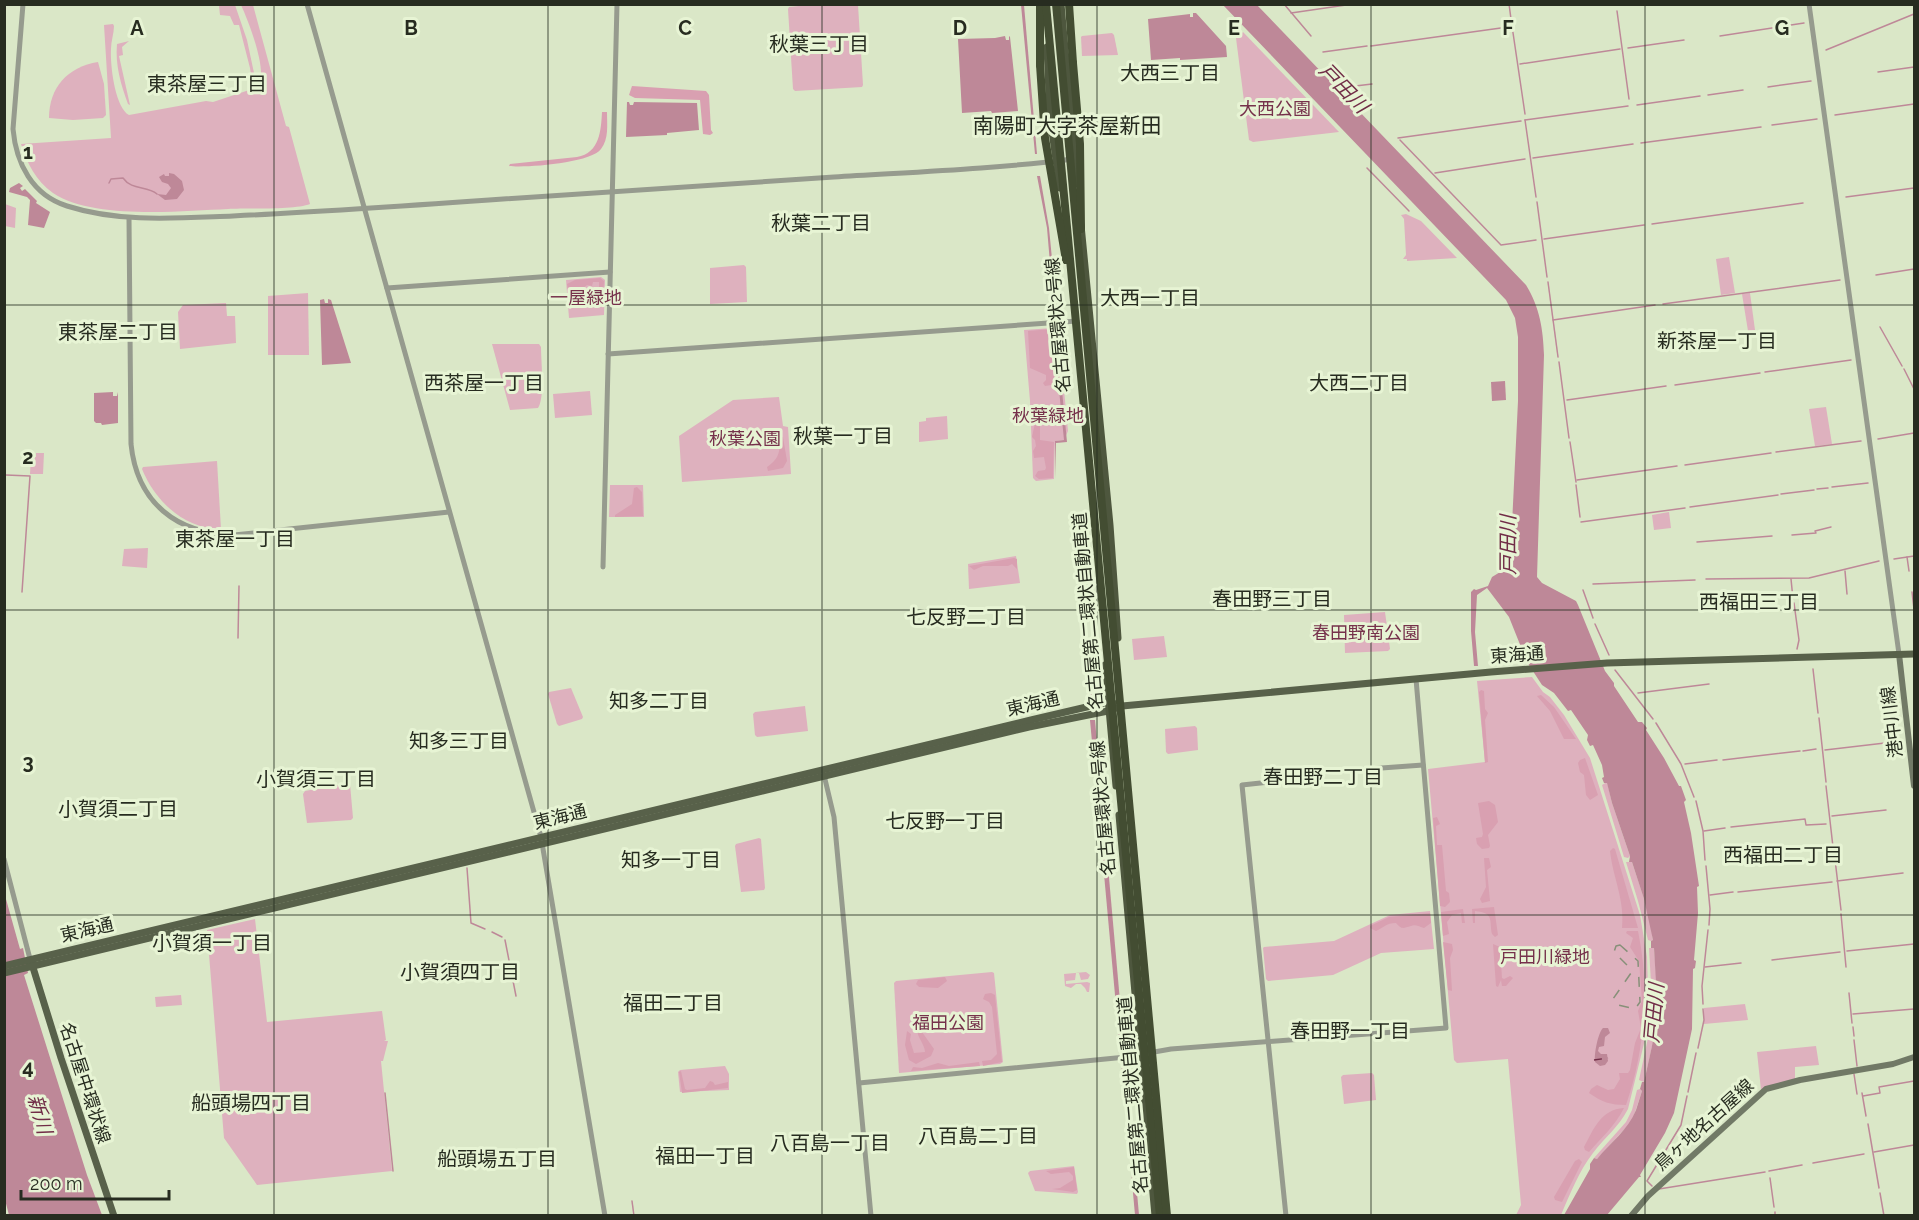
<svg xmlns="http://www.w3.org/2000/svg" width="1919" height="1220" viewBox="0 0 1919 1220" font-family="Raleway,'Noto Sans JP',sans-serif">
	<rect width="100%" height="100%" fill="#dae7c7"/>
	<g fill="#deb1be">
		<path d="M818,4l40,1 5,80 -1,2 -67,4 -2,-2 -5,-80 1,-2z"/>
		<path d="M224,5h11l12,35 7,33v6l-6,3 -1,-5 4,-2 -1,-7 -11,-43h-5l-4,-9 -10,-1 -1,-9z"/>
		<path d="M241,5h12l33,121 3,1 21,77c-15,6 -63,4 -82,5 -47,2 -135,11 -175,-16 -17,-12 -26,-30 -32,-49l90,-6 -7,-113 9,-1 1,2c0,7 -3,15 -3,23 -1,16 4,58 18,66l77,-14 7,1 45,-15c11,-14 -10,-67 -17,-82z"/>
		<path d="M1243,32l96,100 -86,10 -4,-2 -13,-102z"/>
		<path d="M1112,33l2,2 4,20 -36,1 -1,-19 1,-1z"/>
		<path d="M129,41l-7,6 1,8 -4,1 11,49 -2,-1c-7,-19 -13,-39 -11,-60z"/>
		<path d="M98,62l6,22 2,31 -3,3 -30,2 -24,-2c0,-31 19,-51 49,-56z"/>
		<path d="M5,204l11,4 -1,20 -10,-2z"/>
		<path d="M1406,214l15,7 36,37 -50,3v-2h-4l3,-4 -2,-36 -3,-4z"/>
		<path d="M1729,257l6,36 -14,2 -5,-36z"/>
		<path d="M744,265l2,2 1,35 -37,2v-36z"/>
		<path d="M601,277l4,3 -1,35 -35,3 -3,-38z"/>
		<path d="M308,293l1,62h-41v-59z"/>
		<path d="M1750,293l5,37 -7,1 -6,-37z"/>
		<path d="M226,303l1,13h8l1,27 -56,6 -2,-37 5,-7z"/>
		<path d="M1053,328l5,1 10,102 -4,9 -9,1 -1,38 -18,2 -3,-3 -3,-77 -6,-71z"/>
		<path d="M492,344h47l2,3c0,14 4,51 -3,61l-28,2z"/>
		<path d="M590,391l2,24 -37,3 -2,-24z"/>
		<path d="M779,397l4,29 5,1 3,47 -109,8 -3,-46 54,-36z"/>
		<path d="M1826,407l6,37 -17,2 -6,-37z"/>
		<path d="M947,416l1,23 -29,3v-20l7,-1v-3z"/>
		<path d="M36,453h8l-1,21h-13l1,-17h5z"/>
		<path d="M217,461l4,68c-37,0 -66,-28 -79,-60l1,-2z"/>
		<path d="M610,485h33l1,32h-35z"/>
		<path d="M1669,512l2,16 -17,2 -2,-15z"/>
		<path d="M148,548l-1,20 -25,-2 2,-17z"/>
		<path d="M1016,556l4,27 -51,6 -1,-25z"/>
		<path d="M1385,612l5,37 -2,2 -43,2 -1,-38z"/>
		<path d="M1164,636l3,21 -33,3 -2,-21z"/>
		<path d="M1532,677l11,15 7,5 14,18 26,43 50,157 7,42 2,66 -21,86c-10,19 -23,28 -35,44 -14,18 -23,41 -32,62h-45l5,-10 -13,-146 -51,4 -3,-3 -26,-291 57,-7 -8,-81z"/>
		<path d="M571,688l12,29 -1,2 -23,7 -2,-2 -9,-30 1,-2z"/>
		<path d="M805,706l3,25 -51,6 -2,-2 -2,-21 2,-2z"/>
		<path d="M1195,726l2,2 1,22 -30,4 -2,-2 -1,-23z"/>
		<path d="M1607,782l5,21 18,53 -2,2 -4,-1 -22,-72z"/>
		<path d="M348,783l2,1 3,34 -2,2 -44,3 -4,-29 2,-3z"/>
		<path d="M759,838l2,1 4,49 -1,2 -23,2 -6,-46 1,-2z"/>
		<path d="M1626,862h6c8,25 18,51 21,78l-2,1 -3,-1 -10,-39z"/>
		<path d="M1430,911l4,38 -53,4 -48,22 -65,6 -2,-2 -3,-31 1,-1 70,-6 56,-26z"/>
		<path d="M255,919l12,103 115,-11 4,29 -2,1h4l-5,20h-2l11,110 -135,14 -33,-47 -17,-208z"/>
		<path d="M1649,948h5l4,51 -3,2h-3z"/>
		<path d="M992,972l2,1 9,89 -3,2 -101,9 -5,-90 2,-2z"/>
		<path d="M1086,972l4,3 -2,4 -7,1 -2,-7h-3l-1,7 -9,1v3l21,-2 3,1 -1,9h-2l-2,-4 -4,-4h-5l-5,4 -6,-2 -1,-12z"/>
		<path d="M181,995l1,10 -26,2 -1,-10z"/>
		<path d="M1745,1004l3,16 -44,4v-16z"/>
		<path d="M1655,1008l3,1 -1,15 -13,58 -5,-2 12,-56 1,-15z"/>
		<path d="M1816,1046l3,19 -24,2v12l-34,11 -4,-38z"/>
		<path d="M725,1066l4,8v16l-49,2 -2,-20 2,-2z"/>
		<path d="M1372,1073l2,2 2,25 -32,4 -3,-27 2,-2z"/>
		<path d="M1640,1089l2,2 -10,30 -35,38 -3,-1 32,-36 6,-12 5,-20z"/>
		<path d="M1074,1166l4,26 -1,2 -42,-3 -7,-18 2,-2z"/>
	</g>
	<g fill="#d9a0b1">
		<path d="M632,86l74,5 3,4 2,35 2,3 -3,2 -7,-1 -3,-34 -65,-2 -6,-3z"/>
		<path d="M602,112h5c0,13 2,27 -6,37 -10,14 -75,19 -92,17l1,-2 67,-7c23,-4 24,-27 25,-45z"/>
		<path d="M600,278l4,3 -1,20 -4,-1v-18h-6l-1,4 -5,-1 -5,4h-6l-4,4 -4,-3 -1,-6 8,-4z"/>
		<path d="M1052,329l6,55 -13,2 -2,-3 3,-3v-5l-16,-7 -2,-37z"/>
		<path d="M1035,423l5,3v14l14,2 -1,36 -14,1 -4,-3 3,-5 7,-1 1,-2 -2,-11 -10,1 -1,-7 3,-5 -1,-6 -3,-3z"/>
		<path d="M783,437l4,24 -4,7 -15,3 -1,-4c12,-8 13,-15 13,-29z"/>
		<path d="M637,487l5,5 1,24 -28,1v-2l17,-11 2,-16z"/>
		<path d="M1014,558l3,1v10l-5,-5 -4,2h-25l-9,4 -5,-4z"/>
		<path d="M1481,690l3,1 1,18 3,4 -3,7 3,42 -3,1 -6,-71z"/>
		<path d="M1541,695l13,12 22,32h-12l-14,-28 -13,-15z"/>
		<path d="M1585,758l13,37 -8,5 -4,-5 -2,-20 -4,-3 -2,-9 2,-3z"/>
		<path d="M1489,801l6,4 3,17 -10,13 2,11 -1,2 -7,1 -5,-5 -1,-6 6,-1 1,-3 -5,-31z"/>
		<path d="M1437,817l3,7 -4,2 1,19h5l4,46 3,2 1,9 -5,5 -5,-1 -7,-88z"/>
		<path d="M1613,848l2,1 23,79h-16c3,-28 -9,-50 -12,-77z"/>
		<path d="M1484,858h5l2,9 -4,3 3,31 -8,2 -2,-4 6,-12z"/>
		<path d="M1494,907l4,28 -3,2 -3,-3c-3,-13 3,-21 -17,-23v12h-2l-1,-14z"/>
		<path d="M1463,909l2,14h-3l-1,-10 -9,2 -5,7 2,12 -6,2 -2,-24z"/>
		<path d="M1430,913l1,10 -7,5c-4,-1 -9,-4 -13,-2 -8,2 -9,4 -15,-3 -10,0 -13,5 -20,8l-6,-3v-2l19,-9z"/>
		<path d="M1627,931h11c12,57 7,119 -12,174 -16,0 -24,-3 -37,-12l2,-4 6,-4 11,5 6,-1 6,-10 -1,-6h9l2,-3 5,-27 6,-15 -3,-17 4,-10 -3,-40 -9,-14 3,-9 -7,-5z"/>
		<path d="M1443,942l9,2 1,6 -3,8 2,33 -4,-1z"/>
		<path d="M1493,944l7,3 2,31 2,1 6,-3 3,2 -7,8h-4l-1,-6 -3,7 -2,-1z"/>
		<path d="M945,977l2,4 -9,7 -19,-1 -3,-3 2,-4z"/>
		<path d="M991,993l4,2 7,67 -19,4 -1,-5 9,-1 6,-6 -5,-47 -3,-5 -6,-3 2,-5z"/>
		<path d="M919,1024l3,1v7l12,17 -3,7 -15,8 -7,-4 -4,-15 2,-14 4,3 -1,6 4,13 11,-1c0,-9 -12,-18 -6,-28z"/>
		<path d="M979,1062l1,4 -69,5 2,-4 9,1 16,-5 11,3z"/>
		<path d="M681,1071l4,18 2,1 18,-2 5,-7 3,1 2,3 13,-3v6l-46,5 -3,-21z"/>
		<path d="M1624,1108c-10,19 -21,28 -35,44l-4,-2 -1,-3c9,-17 17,-38 40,-39z"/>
		<path d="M1579,1159l3,3 -20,40 -7,-2 -1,-3 21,-36z"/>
		<path d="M1074,1167l3,23 -4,2 -21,-3 8,-1 13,-8v-4l-4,-4 -18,2 -5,-3z"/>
	</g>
	<g fill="#be8898">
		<path d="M1021,5h3l13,149h-2z"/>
		<path d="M1223,5h34l269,280c14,23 17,44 18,70l-7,222 5,6 34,18 2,4 27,66 9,12v3l24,36h4l5,6 -1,2 18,28 15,28h2l5,14 -2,2 7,31 8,53 -2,1 1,26 -4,47 2,1 -1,7 -2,1 -1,60 -18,84 -9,20 -25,42 1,2h-2l-32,38h-43l26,-46v-5l4,-6 3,1c14,-17 31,-29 39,-49l6,-19 -2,-2 2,-7h2l8,-36 6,-37 -3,-1v-7l2,-2 -3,-51h-3v-7l2,-1 -9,-41 -12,-37h-3l1,-6 -18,-53 -5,-20h-3l-2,-5 2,-1 -2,-12 -9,-20 -3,1 -3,-6 1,-5 -17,-25 -3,1 -14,-18 -12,-8 -15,-23 -18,-45 -22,-29 -10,7 -2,37 3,34h-4l-3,-35v-39l3,-3 2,1 12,-4 4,-9 18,-11 8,-165v-64l-3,-19 -9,-18z"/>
		<path d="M1193,13h3l30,33 1,11 -47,3v-2l-29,2 -3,-41 42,-5v3h3z"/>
		<path d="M1005,36l1,4h3v-4l1,1 8,74 -26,2 -1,-2 -29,2 -4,-74 37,-1z"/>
		<path d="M627,102h2l1,3h3l1,-3 63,1 2,27 -32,3v2l-41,2z"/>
		<path d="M169,173l5,1 8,7 2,9 -7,9 -12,1 -8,-6 9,1 5,-7 -3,-4 -6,-2 -3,-5 5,-3 1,2h4z"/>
		<path d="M1037,176h3l9,52 8,82 -1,19 11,113 -11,1v36l-1,-38 9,-1 -11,-111 1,-19 -7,-82z"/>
		<path d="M19,183l4,3 -3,2 2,3 3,-2 12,12 -1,2 14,9 -6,16 -16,-3 2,-25 -3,-3 -18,-5 1,-4z"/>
		<path d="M324,299l1,4h3v-4l3,1 20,63 -29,2 -2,-65z"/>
		<path d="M1505,381l1,19 -14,1 -1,-19z"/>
		<path d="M113,392v4h4l1,-4v31l-16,2 -1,-2h-5l-2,-2v-28z"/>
		<path d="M1075,520l17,178 -4,1 -16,-178z"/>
		<path d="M1090,720h5l44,495h-4z"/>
		<path d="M4,892l16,57 3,-1 5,25 -4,2 63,200 15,40h-93l-5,-19z"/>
		<path d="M1603,1028h5l2,5 -5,4 -1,9 -5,1 -1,4 3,3h6l1,7 -3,4 -5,1 -5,-4c-1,-8 3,-29 8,-34z"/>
	</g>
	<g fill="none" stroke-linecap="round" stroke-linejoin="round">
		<g stroke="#be8898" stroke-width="1.5">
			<path d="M1284,4l27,32"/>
			<path d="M1509,4l2,15"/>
			<path d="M1616,4v1"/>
			<path d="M1617,11l12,88"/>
			<path d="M1291,13l62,-9"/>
			<path d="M1512,26l13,88"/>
			<path d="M1720,36l84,-13"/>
			<path d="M1371,46l137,-19"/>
			<path d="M1628,48l56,-8"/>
			<path d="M1826,50l88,-36"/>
			<path d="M1323,52l44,-6"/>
			<path d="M1520,64l100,-15"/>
			<path d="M1878,72l36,-5"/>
			<path d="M1347,87l25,-3"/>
			<path d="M1768,87l43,-6"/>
			<path d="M1708,95l35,-5"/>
			<path d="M1637,105l63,-9"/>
			<path d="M1835,115l79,-11"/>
			<path d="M1525,120l103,-14"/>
			<path d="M1525,120l11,77"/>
			<path d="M1772,125l45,-6"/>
			<path d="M1398,138l123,-17"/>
			<path d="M1400,140l101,105 35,-5"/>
			<path d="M1641,143l120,-16"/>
			<path d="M1533,158l100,-14"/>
			<path d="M1367,168l42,43"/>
			<path d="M1435,173l90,-14"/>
			<path d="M109,183l2,-4 12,-1c9,13 24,7 34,16"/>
			<path d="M1846,197l68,-9"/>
			<path d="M1537,202l10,75"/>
			<path d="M1652,224l151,-21"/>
			<path d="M1544,239l100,-14"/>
			<path d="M1876,275l38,-6"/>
			<path d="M1548,282l10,75"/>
			<path d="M1663,304l177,-24"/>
			<path d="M1553,320l102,-15"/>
			<path d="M1880,327l22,39"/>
			<path d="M1559,362l10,76"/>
			<path d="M1904,369l10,20"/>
			<path d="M1765,372l86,-12"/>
			<path d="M1675,385l85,-12"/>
			<path d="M1567,400l99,-14"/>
			<path d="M1878,439l36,-6"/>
			<path d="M1570,442l6,40"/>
			<path d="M1776,452l85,-11"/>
			<path d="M1685,465l86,-12"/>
			<path d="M6,475l24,1 -8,116"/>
			<path d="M1577,480l100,-14"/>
			<path d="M1576,485l4,32"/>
			<path d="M1832,487l36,-4"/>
			<path d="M1817,489l11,-1"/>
			<path d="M1781,494l33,-4"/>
			<path d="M1690,507l88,-12"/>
			<path d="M1581,522l104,-14"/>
			<path d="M1792,535l24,-2 -1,-2 16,-4"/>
			<path d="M1697,542l75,-6"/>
			<path d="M1907,557l2,14"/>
			<path d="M1894,559l20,-3"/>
			<path d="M1845,571l2,23"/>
			<path d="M1706,579l103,-1 70,-17"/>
			<path d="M1791,579l2,20"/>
			<path d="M1593,584l102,-4"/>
			<path d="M1583,590l10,28"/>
			<path d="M1912,592l2,17"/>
			<path d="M1794,603l5,37 -2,9"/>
			<path d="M1595,624l14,31"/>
			<path d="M238,638l1,-52"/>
			<path d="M1813,669l5,44"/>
			<path d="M1615,670l38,49"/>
			<path d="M1638,693l71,-9"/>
			<path d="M1819,718l7,64"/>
			<path d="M1656,723l25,41 13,33"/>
			<path d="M1825,750l77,-9"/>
			<path d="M1803,751l13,-2"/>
			<path d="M1723,760l77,-9"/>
			<path d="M1685,764l32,-4"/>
			<path d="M1826,786l7,61"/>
			<path d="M1696,801l7,30 2,29"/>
			<path d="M1832,816l54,-6"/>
			<path d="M1731,827l74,-8 1,6 20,-1"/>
			<path d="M1704,831l21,-3"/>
			<path d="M1834,851l7,59"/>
			<path d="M1706,866l4,43 -1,16"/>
			<path d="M467,868l4,55 14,6"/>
			<path d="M1837,881l66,-8"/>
			<path d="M1738,892l94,-10"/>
			<path d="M1710,895l23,-3"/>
			<path d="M1841,914l5,53"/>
			<path d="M492,932l10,5"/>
			<path d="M505,940l11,56"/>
			<path d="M1847,951l67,-7"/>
			<path d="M1772,960l68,-8"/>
			<path d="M1705,967l36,-4"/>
			<path d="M1849,993l3,30"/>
			<path d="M1703,1004l-1,-18 6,-56"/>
			<path d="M1853,1014l61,-5"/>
			<path d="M1853,1027l1,9"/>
			<path d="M1854,1040l3,26"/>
			<path d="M1698,1048l6,-28 -1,-11"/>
			<path d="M1854,1074l3,20"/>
			<path d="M1688,1092l8,-39"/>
			<path d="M385,1093l8,78"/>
			<path d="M1862,1093l4,23"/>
			<path d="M1863,1096l17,-3 -1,-6 35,-6"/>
			<path d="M1868,1124l11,64"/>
			<path d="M1874,1152l40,-7"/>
			<path d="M1813,1163l51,-9"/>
			<path d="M1769,1171l33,-6"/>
			<path d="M1770,1178l4,29"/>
			<path d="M1652,1186l-5,-5 34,-56 6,-29"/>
			<path d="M1659,1189l106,-17"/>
			<path d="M1880,1193l4,23"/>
			<path d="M632,1201l2,15"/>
			<path d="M1775,1212v4"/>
		</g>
		<path stroke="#712d47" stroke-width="1.5" stroke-dasharray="8 6" stroke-linecap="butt" d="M1594,1060l14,-2"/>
		<g stroke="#969b8e" stroke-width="5">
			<path d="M23,4l-10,125c3,34 19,66 54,77 53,17 111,12 166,10 85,-4 171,-10 256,-16 115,-8 230,-16 345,-23 79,-5 160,-8 239,-18"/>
			<path d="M307,4l234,833 64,379"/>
			<path d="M1809,4l90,650"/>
			<path d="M129,218l2,226c6,59 46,90 103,91l215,-23"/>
			<path d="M387,288l223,-16"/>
			<path d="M608,354l469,-33"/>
			<path d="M603,567l14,-563"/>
			<path d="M824,775l10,42 37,399"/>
			<path d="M4,859l26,100"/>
			<path d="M859,1083l267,-26 45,-8 275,-21 -30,-349"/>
			<path d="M1286,1216l-44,-431 56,-6 28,-7 97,-7"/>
		</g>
		<g stroke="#717966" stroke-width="6">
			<path d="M1899,654l15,132"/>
			<path d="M1631,1216l17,-20 118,-107 34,-9 93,-16 21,-7"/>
		</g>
		<g stroke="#58614a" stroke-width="7">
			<path d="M31,961l30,97 53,158"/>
			<path d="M4,966l1027,-246 77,-18 5,1"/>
			<path d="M4,973l1025,-246 79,-16 14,-5 369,-34 116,-9 307,-9"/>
		</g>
		<g stroke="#4e573e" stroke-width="7">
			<path d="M1061,4l16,180"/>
			<path d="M1047,47l3,70 10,71"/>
			<path d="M1081,225l29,300 8,113"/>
			<path d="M1105,665l11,121"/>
			<path d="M1119,815l36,401"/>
		</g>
		<g stroke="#434d32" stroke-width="8">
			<path d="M1040,4v61"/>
			<path d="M1069,4l4,59"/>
		</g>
		<path stroke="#879079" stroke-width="1.5" stroke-dasharray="10 10" stroke-linecap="butt" d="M1620,945l18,16 2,41 -5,7 -17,-4 -5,-6 18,-26 -1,-5 -16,-16 2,-6z"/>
		<g stroke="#434d32" stroke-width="8">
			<path d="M1046,4l114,1212"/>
			<path d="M1056,4l111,1212"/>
			<path d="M1073,63l7,81 1,85"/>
			<path d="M1040,65l5,73 21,122"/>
		</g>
	</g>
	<path fill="none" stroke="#272c20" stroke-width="1.5" stroke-opacity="0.55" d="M274,4v1212M548,4v1212M822,4v1212M1097,4v1212M1371,4v1212M1645,4v1212M4,305h1910M4,610h1910M4,915h1910"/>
	<g text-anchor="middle" stroke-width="6" stroke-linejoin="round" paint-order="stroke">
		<g font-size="18" fill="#76314b" stroke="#e7f4d4">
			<text x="1275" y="115">大西公園</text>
			<text x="586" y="304">一屋緑地</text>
			<text x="1048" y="422">秋葉緑地</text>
			<text x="745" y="445">秋葉公園</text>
			<text x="1366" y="639">春田野南公園</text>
			<text x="1545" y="963">戸田川緑地</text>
			<text x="948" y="1029">福田公園</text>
		</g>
		<g font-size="18" fill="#272c20" stroke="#e7f4d4">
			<text transform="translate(1058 325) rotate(-95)" y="6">名古屋環状2号線</text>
			<text transform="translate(1088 611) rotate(-95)" y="6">名古屋第二環状自動車道</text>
			<text transform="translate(1517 655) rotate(-4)" y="6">東海通</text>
			<text transform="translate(1033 704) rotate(-13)" y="6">東海通</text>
			<text transform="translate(1892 722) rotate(-97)" y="6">港中川線</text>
			<text transform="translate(1103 808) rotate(-95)" y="6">名古屋環状2号線</text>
			<text transform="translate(560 817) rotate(-14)" y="6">東海通</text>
			<text transform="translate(87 930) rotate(-13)" y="6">東海通</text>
			<text transform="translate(85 1083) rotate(72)" y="6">名古屋中環状線</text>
			<text transform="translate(1133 1095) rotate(-95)" y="6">名古屋第二環状自動車道</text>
			<text transform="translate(1704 1125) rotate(-42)" y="6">鳥ヶ地名古屋線</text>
		</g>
		<g font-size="20" fill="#272c20" stroke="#e7f4d4">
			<text x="819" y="51">秋葉三丁目</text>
			<text x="1170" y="80">大西三丁目</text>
			<text x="207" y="91">東茶屋三丁目</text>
			<text x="821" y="230">秋葉二丁目</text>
			<text x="1150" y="305">大西一丁目</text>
			<text x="118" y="339">東茶屋二丁目</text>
			<text x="1717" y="348">新茶屋一丁目</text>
			<text x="484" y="390">西茶屋一丁目</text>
			<text x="1359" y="390">大西二丁目</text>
			<text x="843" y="443">秋葉一丁目</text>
			<text x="235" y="546">東茶屋一丁目</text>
			<text x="1272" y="606">春田野三丁目</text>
			<text x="1759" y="609">西福田三丁目</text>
			<text x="966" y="624">七反野二丁目</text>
			<text x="659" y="708">知多二丁目</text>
			<text x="459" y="748">知多三丁目</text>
			<text x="1323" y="784">春田野二丁目</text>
			<text x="316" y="786">小賀須三丁目</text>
			<text x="118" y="816">小賀須二丁目</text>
			<text x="945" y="828">七反野一丁目</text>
			<text x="1783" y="862">西福田二丁目</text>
			<text x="671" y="867">知多一丁目</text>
			<text x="212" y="950">小賀須一丁目</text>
			<text x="460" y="979">小賀須四丁目</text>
			<text x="673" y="1010">福田二丁目</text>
			<text x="1350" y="1038">春田野一丁目</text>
			<text x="251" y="1110">船頭場四丁目</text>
			<text x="978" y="1143">八百島二丁目</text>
			<text x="830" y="1150">八百島一丁目</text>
			<text x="705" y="1163">福田一丁目</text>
			<text x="497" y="1166">船頭場五丁目</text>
		</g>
		<g font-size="20" font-style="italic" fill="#712d47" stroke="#e7f4d4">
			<text transform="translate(1344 88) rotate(46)" y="7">戸田川</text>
			<text transform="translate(1508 545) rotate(-90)" y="7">戸田川</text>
			<text transform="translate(1654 1013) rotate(-85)" y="7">戸田川</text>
			<text transform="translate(40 1114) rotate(74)" y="7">新川</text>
		</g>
		<g font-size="21" fill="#272c20" stroke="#e7f4d4">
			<text x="1067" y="133">南陽町大字茶屋新田</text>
		</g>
	</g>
	<g font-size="20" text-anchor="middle" font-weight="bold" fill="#272c20" stroke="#e7f4d4" stroke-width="6" stroke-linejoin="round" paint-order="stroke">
		<text x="137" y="35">A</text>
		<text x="411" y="35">B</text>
		<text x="685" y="35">C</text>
		<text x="960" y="35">D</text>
		<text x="1234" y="35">E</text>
		<text x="1508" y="35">F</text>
		<text x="1782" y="35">G</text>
		<text x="28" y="159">1</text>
		<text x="28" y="464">2</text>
		<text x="28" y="769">3</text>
		<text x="28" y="1074">4</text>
	</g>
	<rect width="1919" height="1220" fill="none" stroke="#272c20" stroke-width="12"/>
	<path d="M21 1190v9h148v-9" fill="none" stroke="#272c20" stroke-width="3"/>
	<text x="30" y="1190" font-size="18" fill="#272c20" stroke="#e7f4d4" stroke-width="4.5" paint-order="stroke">200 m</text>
</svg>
